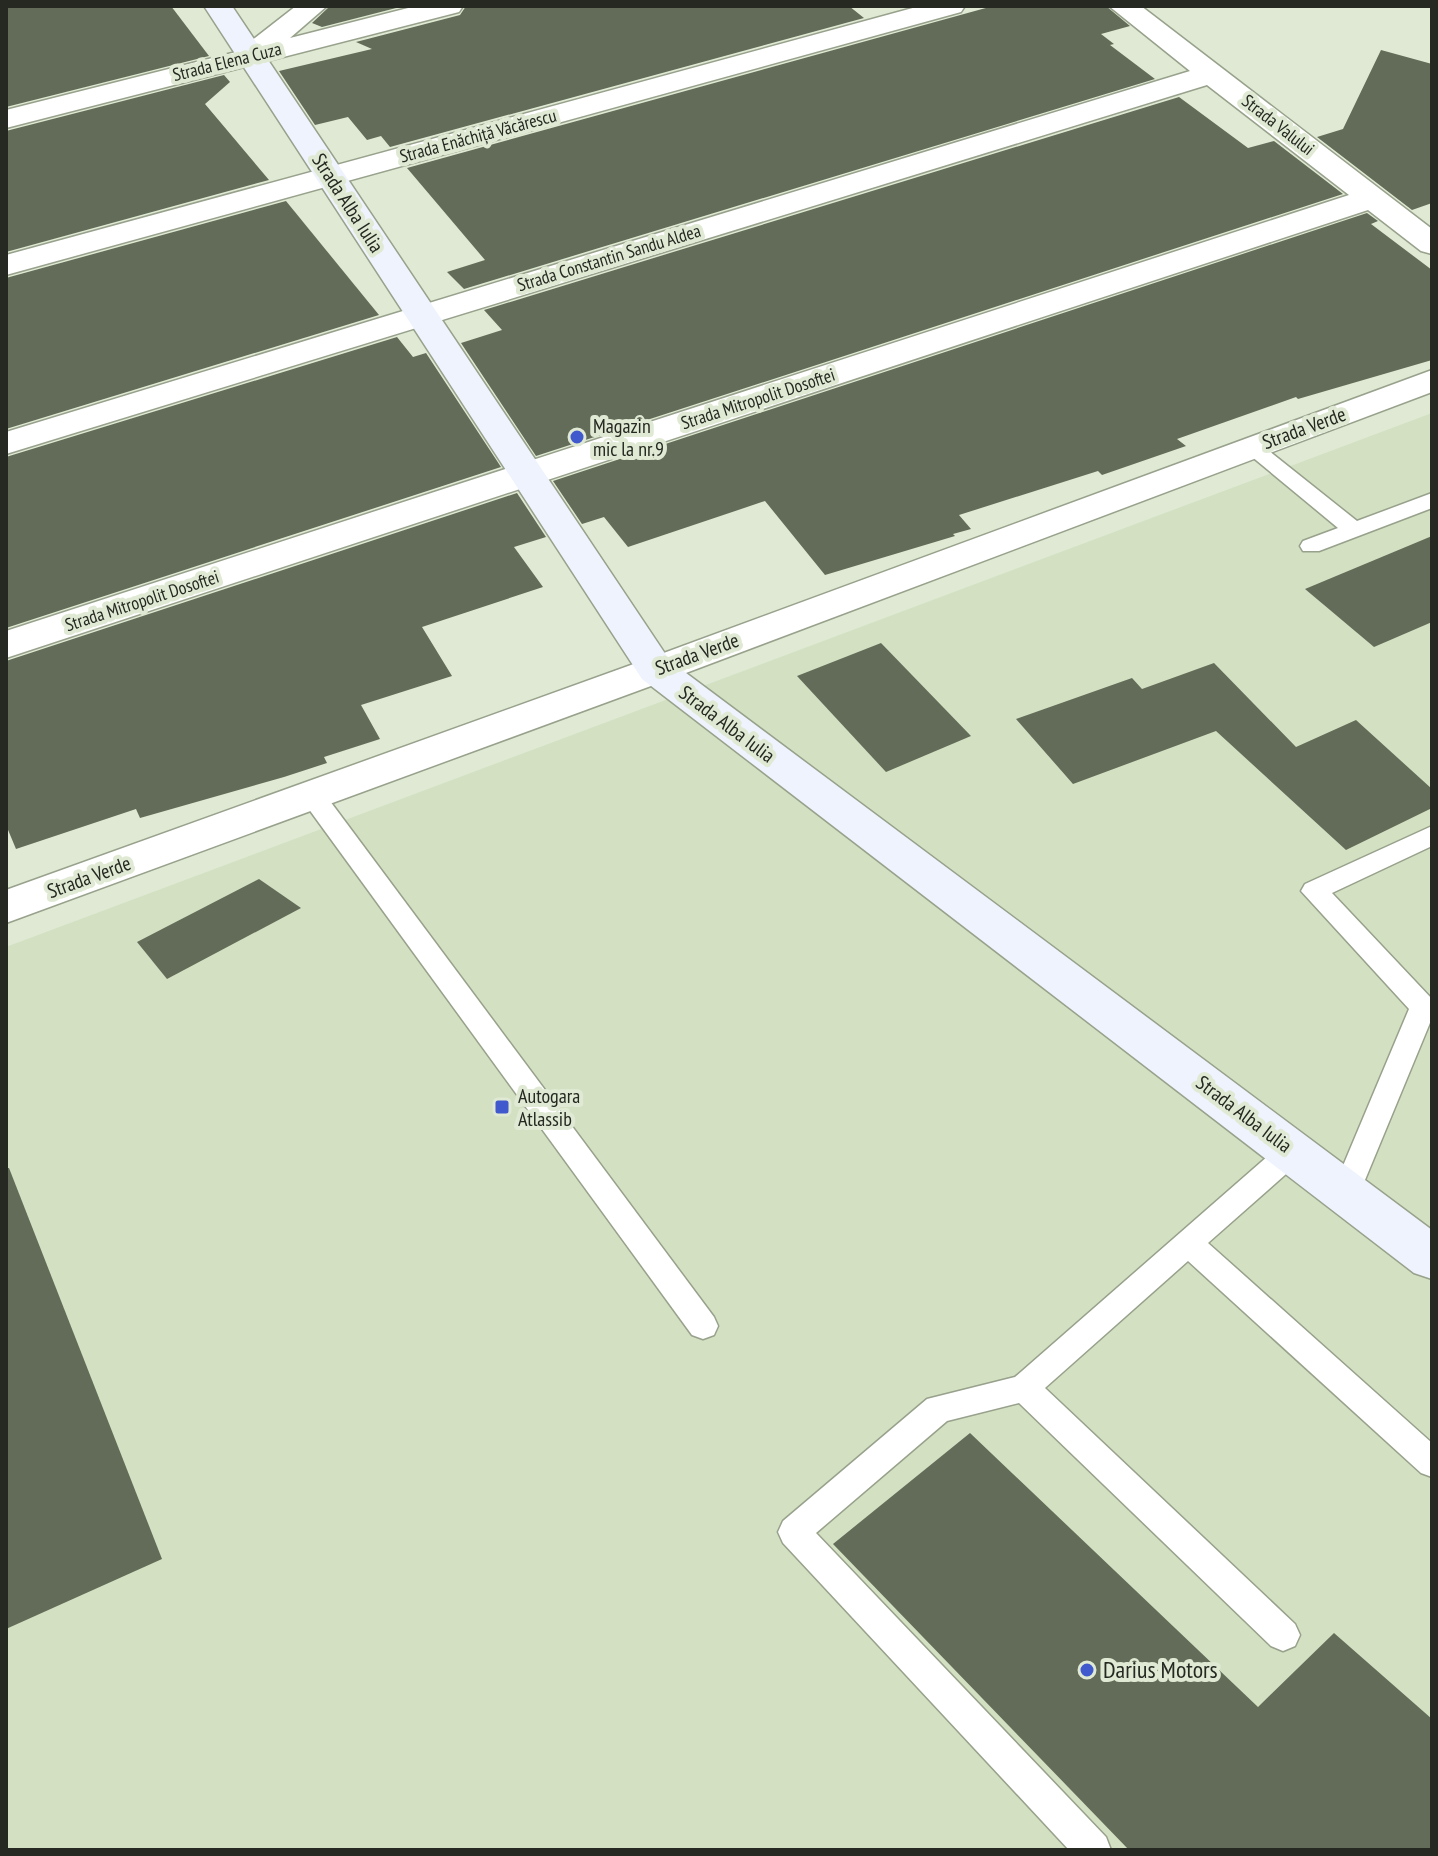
<svg xmlns="http://www.w3.org/2000/svg" width="1438" height="1856" viewBox="0 0 1438 1856" font-family="'PT Sans Narrow',sans-serif">
	<rect width="100%" height="100%" fill="#dfe9d3"/>
	<path fill="#d3e0c2" d="M1432,413v1437h-1426v-903z"/>
	<g fill="#636c58">
		<path d="M6,6h165l38,50 -203,51z"/>
		<path d="M330,6h74l-82,21 -10,-4z"/>
		<path d="M466,6h383l15,12 -474,129 -9,-11 -14,4 -19,-23 -33,8 -36,-54 93,-22 -16,-7 104,-27z"/>
		<path d="M993,6h113l24,20 -29,8 13,10 -4,1 45,34 -691,210 -17,-17 38,-12 -78,-92z"/>
		<path d="M1381,50l51,14v139l-20,7 -95,-73 26,-8z"/>
		<path d="M224,75l6,7 -25,22 64,76 -263,72v-121z"/>
		<path d="M1179,97l69,51 26,-7 69,53 -807,262 -75,-113 41,-13 -18,-20z"/>
		<path d="M286,201l93,114 -373,114v-151z"/>
		<path d="M1367,213l11,8 -7,3 61,46v90l-134,39 -2,-2 -119,42 9,7 -84,29 -4,-4 -139,44 12,14 -18,5 2,2 -130,39 -60,-74 -137,46 -24,-30 -22,7 -29,-43z"/>
		<path d="M397,337l16,20 13,-4 75,114 -495,161v-171z"/>
		<path d="M517,493l29,44 -32,10 29,40 -121,40 30,49 -91,29 19,34 -56,18 3,6 -43,14 -144,41 -4,-9 -120,40 -10,-24v-164z"/>
		<path d="M1432,536v86l-58,25 -69,-58z"/>
		<path d="M881,643l90,93 -85,36 -89,-96z"/>
		<path d="M1214,663l82,84 60,-27 76,69v19l-86,42 -130,-119 -143,53 -57,-65 116,-41 10,11z"/>
		<path d="M259,879l42,29 -134,71 -30,-37z"/>
		<path d="M6,1168h3l153,391 -156,70z"/>
		<path d="M970,1433l288,274 76,-74 98,86v131h-303l-296,-306z"/>
	</g>
	<g fill="none" stroke-linecap="round" stroke-linejoin="round">
		<defs>
			<g id="lane">
				<path d="M1252,441l7,2 98,78 75,-28v15l-113,43h-16l-3,-5 3,-5 35,-13 -93,-77 -4,-4 4,-4z"/>
				<path d="M312,786l9,3 393,528 4,9 -4,9 -11,4 -11,-4 -389,-534 -3,-6 3,-6z"/>
				<path d="M1432,826v20l-100,47 100,106v19l-72,174 -4,8 -10,4 -10,-4 -4,-8 77,-183 -108,-118 4,-7z"/>
				<path d="M1293,1140l10,3 4,8 -4,8 -95,84 224,200v34l-11,-4 -233,-212 -143,127 250,236 5,11 -5,11 -12,5 -12,-5 -252,-243 -72,18 -131,112 290,304 5,13h-42l-286,-307 -5,-11 5,-11 144,-122 88,-22 268,-234z"/>
			</g>
			<g id="street">
				<path d="M296,6h31l-37,32 126,-32h47l-4,6 -453,116v-18l242,-61 3,-8z"/>
				<path d="M920,6h45l-4,6 -955,263v-20z"/>
				<path d="M1109,6h32l291,223v25l-11,-3 -53,-41 -1362,448v-27l1343,-436 -142,-110 -1201,369v-22l1184,-361z"/>
				<path d="M1432,370v22l-762,287 -664,244v-33l636,-229z"/>
			</g>
			<path id="secondary" d="M204,6h28l438,655 762,569v49l-18,-6 -772,-594z"/>
		</defs>
		<use href="#lane" stroke="#97a18b" stroke-width="3"/>
		<use href="#street" stroke="#97a18b" stroke-width="3"/>
		<use href="#secondary" stroke="#97a18b" stroke-width="3"/>
		<use href="#lane" fill="#fff" fill-rule="evenodd"/>
		<use href="#street" fill="#fff" fill-rule="evenodd"/>
		<use href="#secondary" fill="#eff3fe" fill-rule="evenodd"/>
	</g>
	<g fill="#4059cc" stroke="#dfe9d3" stroke-width="3">
		<circle cx="577" cy="437" r="8"/>
		<rect x="494" y="1099" width="16" height="16" rx="4"/>
		<circle cx="1087" cy="1670" r="8"/>
	</g>
	<g text-anchor="middle" stroke-width="8" stroke-linejoin="round" paint-order="stroke">
		<g font-size="18" fill="#252921" stroke="#dfe9d3">
			<text transform="translate(227 62) rotate(-14)" y="6">Strada Elena Cuza</text>
			<text transform="translate(1278 125) rotate(38)" y="6">Strada Valului</text>
			<text transform="translate(478 136) rotate(-15)" y="6">Strada Enăchiță Văcărescu</text>
			<text transform="translate(609 258) rotate(-17)" y="6">Strada Constantin Sandu Aldea</text>
			<text transform="translate(758 399) rotate(-18)" y="6">Strada Mitropolit Dosoftei</text>
			<text transform="translate(142 601) rotate(-18)" y="6">Strada Mitropolit Dosoftei</text>
		</g>
		<g font-size="20" fill="#252921" stroke="#dfe9d3">
			<text transform="translate(348 203) rotate(57)" y="7">Strada Alba Iulia</text>
			<text transform="translate(1304 428) rotate(-20)" y="7">Strada Verde</text>
			<text transform="translate(697 654) rotate(-20)" y="7">Strada Verde</text>
			<text transform="translate(727 724) rotate(37)" y="7">Strada Alba Iulia</text>
			<text transform="translate(89 877) rotate(-20)" y="7">Strada Verde</text>
			<text transform="translate(1244 1114) rotate(37)" y="7">Strada Alba Iulia</text>
		</g>
		<g font-size="20" fill="#252921" stroke="#dfe9d3" text-anchor="start">
			<text x="593" y="433">Magazin<tspan x="593" dy="23">mic la nr.9</tspan></text>
			<text x="518" y="1103">Autogara<tspan x="518" dy="23">Atlassib</tspan></text>
		</g>
		<g font-size="24" fill="#252921" stroke="#dfe9d3" text-anchor="start">
			<text x="1103" y="1678">Darius Motors</text>
		</g>
	</g>
	<rect width="1438" height="1856" fill="none" stroke="#252921" stroke-width="16"/>
</svg>
